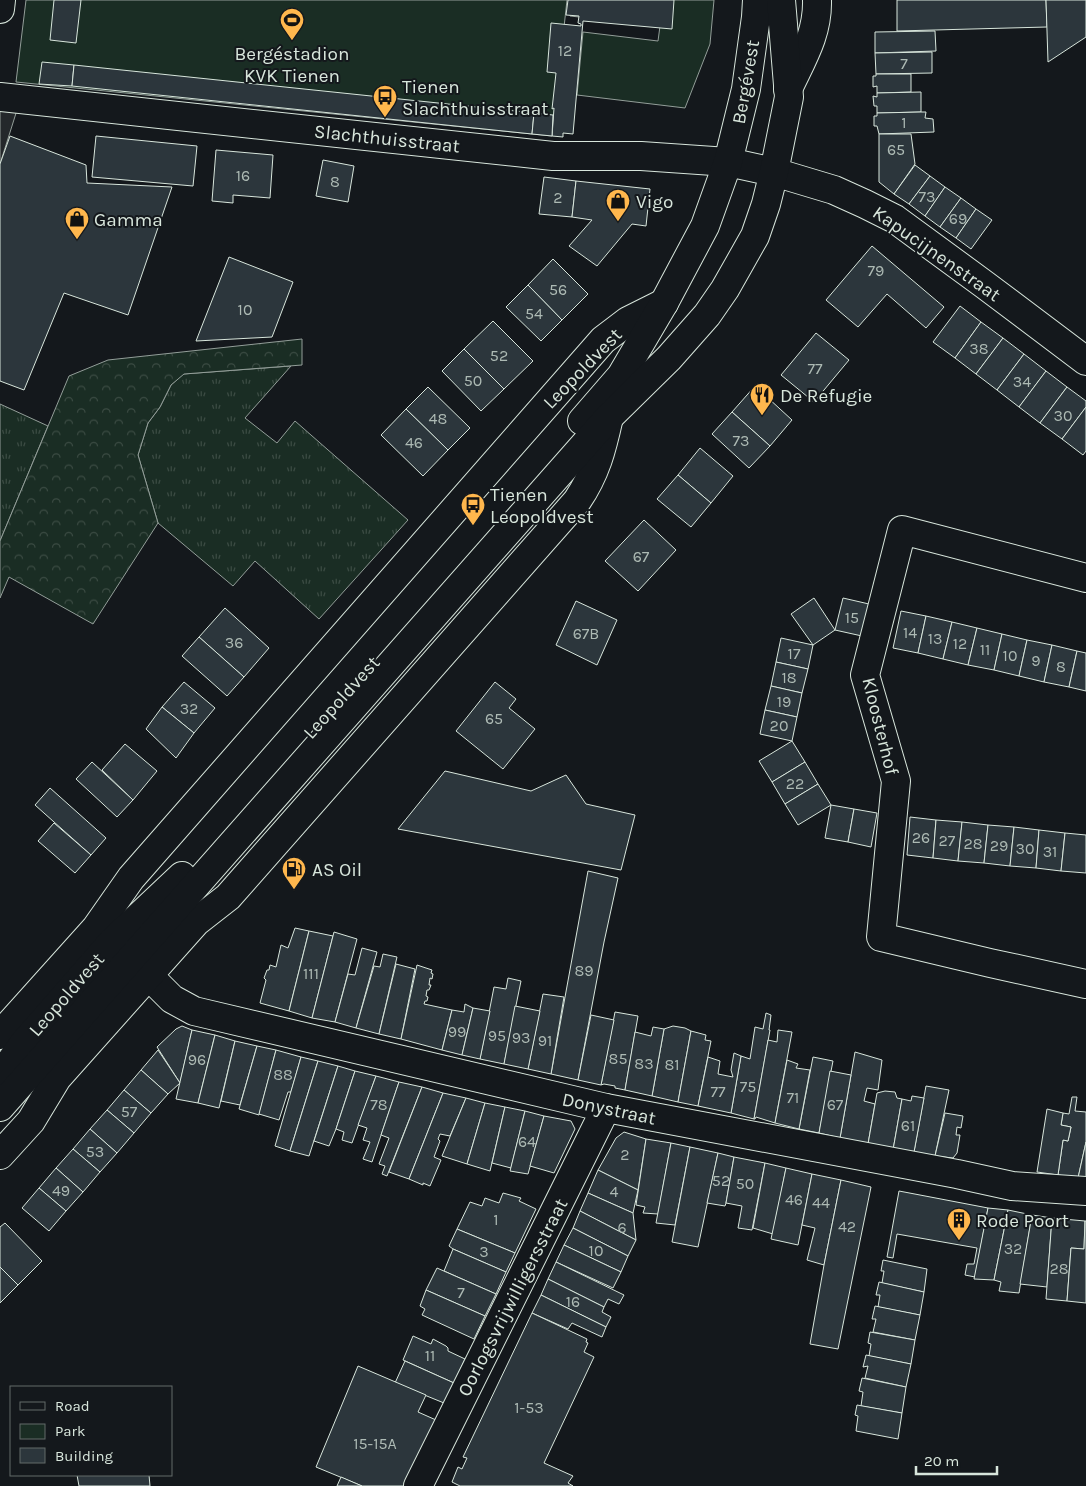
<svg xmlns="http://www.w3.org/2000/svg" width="1086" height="1486" viewBox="0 0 1086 1486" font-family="Karla,sans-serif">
	<defs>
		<pattern id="grass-tufts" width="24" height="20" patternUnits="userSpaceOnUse" patternTransform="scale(1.25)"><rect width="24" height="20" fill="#1a2d24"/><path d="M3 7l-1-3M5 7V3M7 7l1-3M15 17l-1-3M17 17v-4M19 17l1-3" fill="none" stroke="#3b4b43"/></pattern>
		<pattern id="forest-crowns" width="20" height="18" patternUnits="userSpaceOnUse" patternTransform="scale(1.25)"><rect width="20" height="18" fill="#1a2d24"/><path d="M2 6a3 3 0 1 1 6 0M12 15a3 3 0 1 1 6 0" fill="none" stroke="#3b4b43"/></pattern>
	</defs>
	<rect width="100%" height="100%" fill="#14181c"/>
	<g fill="url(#grass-tufts)" stroke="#939e99">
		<path d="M291,366l-46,52 32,25 18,-22 113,99 -89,99 -64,-58 -22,25 -75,-63 -20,-68 10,-32 12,-16 11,-22 12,-11z"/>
		<path d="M0,404l48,22 -48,115z"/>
	</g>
	<path fill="url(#forest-crowns)" stroke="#939e99" d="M302,339v26l-118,9 -13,11 -11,22 -12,16 -10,32 20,68 -65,101 -84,-47 -9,21v-57l69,-165 39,-16z"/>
	<g fill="#1a2d24" stroke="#939e99">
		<path d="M26,0h541l-15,136 -536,-54z"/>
		<path d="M571,0h143l-4,44 -25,64 -108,-13 6,-63 75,9 2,-15 -90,-10z"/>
	</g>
	<path fill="#24282b" stroke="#939e99" d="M0,106l17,4 -17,54z"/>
	<g fill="#2c363c" stroke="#d8e6dc">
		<path d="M54,0h27l-5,43 -26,-3z"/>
		<path d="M568,0h106l-2,29 -89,-8 -10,113 -10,-1v4l-11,-1 2,-28 -2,1 4,-36 -9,-1 4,-49 30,3v-2l-3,-1 1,-7 -13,-1z"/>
		<path d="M897,0h149l1,27 -150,4z"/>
		<path d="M1046,0h40v37l-38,25z"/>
		<path d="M935,31l1,20 -61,2v-21z"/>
		<path d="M932,52v21l-56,1 -1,-21z"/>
		<path d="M42,62l32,3 -2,21 -33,-2z"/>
		<path d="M74,65l460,48 -2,21 -460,-48z"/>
		<path d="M876,74h35v18l-34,1v-7l-4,1v-11h3z"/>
		<path d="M921,92v20l-44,1v-7h-3l-1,-10 4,1v-4z"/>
		<path d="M921,112h5l-1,6 8,1 1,13 -55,2 -2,-8h-3v-10h3v-3z"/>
		<path d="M534,113l19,2 -1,21 -20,-2z"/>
		<path d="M879,134h32l4,30 -21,30 -15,-12z"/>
		<path d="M10,136l76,29 1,18 85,4 -44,128 -64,-22 -40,97 -24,-9v-217z"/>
		<path d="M96,136l101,10 -4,40 -101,-9z"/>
		<path d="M216,150l57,5 -3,43 -37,-3v8l-21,-2z"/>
		<path d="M323,160l31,6 -6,36 -32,-6z"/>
		<path d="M915,165l15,11 -21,28 -15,-10z"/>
		<path d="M930,176l15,11 -20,29 -16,-12z"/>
		<path d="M544,177l32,4 -4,36 -33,-3z"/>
		<path d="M576,181l74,8 -4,37 -14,-2 -35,42 -28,-20 23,-26 -20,-3z"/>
		<path d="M945,187l16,11 -21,29 -15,-11z"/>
		<path d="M961,198l15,11 -20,29 -16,-11z"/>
		<path d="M976,209l16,11 -21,29 -15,-11z"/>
		<path d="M872,246l72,61 -18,21 -39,-34 -29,33 -32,-27z"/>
		<path d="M229,257l64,25 -21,55 -76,4z"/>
		<path d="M553,259l35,35 -26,26 -34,-35z"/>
		<path d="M528,285l34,35 -21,21 -35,-34z"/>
		<path d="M960,306l21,16 -26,36 -22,-16z"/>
		<path d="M493,321l40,40 -29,28 -40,-40z"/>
		<path d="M981,322l22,16 -27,36 -21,-16z"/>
		<path d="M816,333l33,27 -35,42 -33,-27z"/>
		<path d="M1003,338l21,16 -27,36 -21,-16z"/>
		<path d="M464,349l40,40 -23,22 -39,-40z"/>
		<path d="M1024,354l22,17 -27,36 -22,-17z"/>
		<path d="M1046,371l21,16 -27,36 -21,-16z"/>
		<path d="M755,386l37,34 -22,26 -38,-34z"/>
		<path d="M428,387l42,41 -22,22 -42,-41z"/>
		<path d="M1067,387l19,14v6l-24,32 -22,-16z"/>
		<path d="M1086,407v44l-3,4 -21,-16z"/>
		<path d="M406,409l42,41 -25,26 -42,-41z"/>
		<path d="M732,412l38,34 -21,22 -37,-34z"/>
		<path d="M700,448l33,28 -22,27 -33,-28z"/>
		<path d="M678,475l33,28 -20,24 -34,-28z"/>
		<path d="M644,520l32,30 -38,41 -33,-30z"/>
		<path d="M814,598l21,32 -22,15 -22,-31z"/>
		<path d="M843,598l26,6 -7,32 -27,-6z"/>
		<path d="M576,601l41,19 -20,45 -41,-20z"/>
		<path d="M225,608l44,40 -25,29 -45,-40z"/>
		<path d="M901,611l25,5 -8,37 -25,-5z"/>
		<path d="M926,616l26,6 -9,37 -25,-6z"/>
		<path d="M952,622l25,6 -9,37 -25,-6z"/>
		<path d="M977,628l25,6 -8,36 -26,-5z"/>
		<path d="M1002,634l25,6 -8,36 -25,-6z"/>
		<path d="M199,637l45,40 -17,19 -45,-40z"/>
		<path d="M781,638l32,7 -5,24 -32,-7z"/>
		<path d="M1027,640l25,5 -8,37 -25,-6z"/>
		<path d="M1052,645l25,6 -8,36 -25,-5z"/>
		<path d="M1077,651l9,2v38l-17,-4z"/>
		<path d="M776,662l32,7 -6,24 -31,-7z"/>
		<path d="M184,682l31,26 -21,25 -32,-26z"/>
		<path d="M495,682l21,17 -7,9 26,21 -32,40 -47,-38z"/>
		<path d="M771,686l31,7 -5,24 -32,-7z"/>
		<path d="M162,707l32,26 -18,25 -30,-29z"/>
		<path d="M765,710l32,7 -5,24 -32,-7z"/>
		<path d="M792,741l13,21 -33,20 -13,-21z"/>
		<path d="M125,744l32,27 -24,29 -31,-30z"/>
		<path d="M92,762l41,38 -16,17 -41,-38z"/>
		<path d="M805,762l13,22 -33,20 -13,-22z"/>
		<path d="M445,771l86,20 35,-16 20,29 49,11 -14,55 -223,-41z"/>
		<path d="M818,784l13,21 -33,20 -13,-21z"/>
		<path d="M50,788l56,50 -15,17 -56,-50z"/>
		<path d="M831,805l23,4 -6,33 -23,-4z"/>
		<path d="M854,809l23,4 -6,34 -23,-5z"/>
		<path d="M910,817l26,3 -3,38 -26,-3z"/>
		<path d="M936,820l26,2 -4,39 -25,-3z"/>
		<path d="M962,822l26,3 -4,38 -26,-2z"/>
		<path d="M54,823l37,32 -16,18 -37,-32z"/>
		<path d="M988,825l26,2 -4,39 -26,-3z"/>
		<path d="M1014,827l25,3 -3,38 -26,-2z"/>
		<path d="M1039,830l26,3 -4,38 -25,-3z"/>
		<path d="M1065,833l21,2v38l-25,-2z"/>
		<path d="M588,871l30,7 -14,64 -26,138 -27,-6z"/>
		<path d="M295,928l14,3 -20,80 -29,-8 6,-23 -2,-2 3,-8h2l1,-5 6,2 5,-22 7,3z"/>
		<path d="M309,931l24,5 -21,82 -23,-7z"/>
		<path d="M334,932l23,7 -22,83 -23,-4z"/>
		<path d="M362,948l15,4 -21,76 -21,-6 13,-48 7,1z"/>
		<path d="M383,954l14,3 -18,77 -23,-6 18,-62 6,1z"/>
		<path d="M396,964l19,5 -14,70 -22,-5z"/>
		<path d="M417,965l15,5 -1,3 2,1 -1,5 -2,-1 -1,7h2l-2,5h-2l-1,6 2,1 -1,4h-2l-1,3 28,6 -10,40 -41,-11z"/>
		<path d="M508,978l13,3 -17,83 -24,-5 14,-72 12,2z"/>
		<path d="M543,994l21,3 -13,77 -23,-5z"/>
		<path d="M465,1004l8,4 -11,47 -20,-5 10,-40 12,2z"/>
		<path d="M515,1006l25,5 -12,58 -24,-5z"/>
		<path d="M473,1008l17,3 -10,48 -18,-4z"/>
		<path d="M615,1012l23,4 -13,74 -10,-2v-2l-11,-2 -3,1z"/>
		<path d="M766,1013l5,2 -2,15h1l-16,89 -23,-6 10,-57 9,3 5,-32 8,2z"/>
		<path d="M591,1015l23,5 -13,65 -23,-5z"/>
		<path d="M182,1026l10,4 -12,53 -23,-36 19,-18z"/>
		<path d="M673,1026l12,2 6,3 -13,71 -26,-6 12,-67z"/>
		<path d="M653,1027l11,2 -12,67 -27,-6 10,-58 16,4z"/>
		<path d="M192,1030l23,5 -17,68 -22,-4z"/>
		<path d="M778,1030l14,2 -17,91 -19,-6 -1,2h-1l14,-79 9,2z"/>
		<path d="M691,1031l15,4 -1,5 6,1 -13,65 -20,-4z"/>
		<path d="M215,1035l20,6 -16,67 -21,-5z"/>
		<path d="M235,1041l22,5 -17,59 -19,-4z"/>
		<path d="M257,1046l19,4 -17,65 -20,-6z"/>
		<path d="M158,1050l22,33 -12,11 -27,-24z"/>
		<path d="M276,1050l25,7 -10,35h-3l-9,28 -20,-6z"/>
		<path d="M855,1052l27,8 -4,30 -11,-2 -3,13 11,3 -7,40 -28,-6z"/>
		<path d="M734,1053l7,3 -10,57 -33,-7 10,-49 12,4 -2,13 15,3 -2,-7z"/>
		<path d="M301,1057l17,4 -28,90 -15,-5z"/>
		<path d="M813,1057l20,4 -14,72 -20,-4z"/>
		<path d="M787,1060l11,4 -2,4 14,2 -11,59 -24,-6z"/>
		<path d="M318,1061l20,5 -29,90 -19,-5z"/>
		<path d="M338,1066l17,5 -19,58 -7,17 -15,-5z"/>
		<path d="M141,1070l27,24 -17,19 -27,-23z"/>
		<path d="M355,1071l21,5 -24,67 -10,-3 2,-8 -8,-3z"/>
		<path d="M830,1071l21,4 -11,63 -21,-5z"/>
		<path d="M376,1076l23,6 -27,80 -9,-3 7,-17 -7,-2 4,-12 -9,-3z"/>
		<path d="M399,1082l23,5 -35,89 -5,-2 3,-8 -6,-2 10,-26 -8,-3z"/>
		<path d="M926,1086l23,4 -14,66 -21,-4z"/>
		<path d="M422,1087l21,6 -34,86 -20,-7z"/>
		<path d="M124,1090l27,23 -17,20 -27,-23z"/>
		<path d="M885,1091l10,1 2,6 5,1 -9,51 -25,-6 9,-51z"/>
		<path d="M443,1093l23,5 -16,38 -10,-2 -2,5 2,2 -6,16 7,3 -11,26 -7,-3v2l-14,-6z"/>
		<path d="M912,1096l12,2 -10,54 -21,-2 9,-51 9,2z"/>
		<path d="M1072,1097h5l-2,14 11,1v30l-8,36 -20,-3 5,-35 5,1 3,-14 -10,-2 2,-12 6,1z"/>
		<path d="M466,1098l19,5 -18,61 -25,-8z"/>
		<path d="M485,1103l20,4 -15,64 -23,-7z"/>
		<path d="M505,1107l20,4 -14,57 -19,-5z"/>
		<path d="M1047,1109l16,4 -2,12 10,2 -3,14 -5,-1 -5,35 -21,-3z"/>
		<path d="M107,1110l27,23 -17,20 -27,-24z"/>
		<path d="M525,1111l19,5 -16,58 -18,-3z"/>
		<path d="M945,1113l18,3 -2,12 -4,-1 -1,8h4l-3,18 -4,5 -18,-2z"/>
		<path d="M544,1116l27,5 4,8 -21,44 -24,-7z"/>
		<path d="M90,1129l27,24 -17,19 -27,-23z"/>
		<path d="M624,1132l22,7 -8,51 -40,-20 18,-32z"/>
		<path d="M646,1139l25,4 -13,71 -15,-1 2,-6 -9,-2z"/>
		<path d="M1086,1142v36h-8z"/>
		<path d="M671,1143l19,4 -15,78 -19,-2z"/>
		<path d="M690,1147l28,6 -20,94 -26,-5z"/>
		<path d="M73,1149l27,23 -17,20 -27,-24z"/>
		<path d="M718,1153l16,4 -8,46 -1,3 -18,-3z"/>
		<path d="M734,1157l31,6 -13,67 -14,-2 4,-22 -16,-3z"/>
		<path d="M765,1163l21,5 -13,66 -20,-6z"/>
		<path d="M56,1168l27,24 -17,19 -27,-23z"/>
		<path d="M786,1168l26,6 -14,71 -27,-6z"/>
		<path d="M598,1170l40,20 -5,23 -45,-20z"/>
		<path d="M812,1174l29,6 -17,85 -17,-5 8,-32 -13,-3z"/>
		<path d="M841,1180l30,7 -33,162 -28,-5 14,-79z"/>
		<path d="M39,1188l27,23 -17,20 -27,-23z"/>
		<path d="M899,1191l89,17 -13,69 -10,-2 2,-11h7l3,-16 -80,-14 -4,24 -6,-1z"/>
		<path d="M503,1193l18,5 -2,3 17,8 -21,44 -58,-24 13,-27 12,4 3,-8 14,5z"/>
		<path d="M588,1193l45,20 3,27 -56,-29z"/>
		<path d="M988,1208l20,2 -14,70 -20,-1z"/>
		<path d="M1008,1210l24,5 -13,78 -20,-2 2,-9 -7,-2z"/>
		<path d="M580,1211l56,29 -8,16 -55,-28z"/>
		<path d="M1032,1215l20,3 -5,69 -27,-3z"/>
		<path d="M1052,1218l33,3 -1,28 -13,-1 -4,53 -21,-2z"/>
		<path d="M1085,1221h1v82l-19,-2 4,-53 13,1z"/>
		<path d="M5,1223l37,38 -24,24 -18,-18v-40z"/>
		<path d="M573,1228l55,28 -7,16 -57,-27z"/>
		<path d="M457,1229l58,24 -9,19 -53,-23 -4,-3z"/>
		<path d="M564,1245l57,27 -8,16 -57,-26z"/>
		<path d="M453,1249l53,23 -10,22 -52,-23z"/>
		<path d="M883,1260l44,9 -3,23 -42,-9 2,-12h-3z"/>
		<path d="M556,1262l68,33 -5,9 -11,-5 -4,8 -56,-28z"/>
		<path d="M0,1267l18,18 -18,18z"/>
		<path d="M437,1268l59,26 -11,22 -59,-26z"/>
		<path d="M548,1279l56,28 -2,5 9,5 -5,10 -65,-32z"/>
		<path d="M879,1282l45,10 -4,23 -42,-8 2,-12h-4z"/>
		<path d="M426,1290l59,26 -11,23 -52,-24 3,-6 -5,-3z"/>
		<path d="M541,1295l65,32 -4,10 -30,-14 -4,6 -36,-16z"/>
		<path d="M875,1306l45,9 -5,25 -42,-8 3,-13h-4z"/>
		<path d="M532,1313l55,26 -1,3 2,1 -4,9 10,5 -50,106 29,13 -5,7 5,3h-113l-8,-4 6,-15 4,2 5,-11 -4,-1z"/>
		<path d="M870,1332l45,8 -4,24 -42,-8 2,-12 -3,-1z"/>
		<path d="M413,1336l18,8 2,-5 13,7 2,2v3l17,8 -11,24 -51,-23z"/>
		<path d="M866,1355l45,9 -5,23 -41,-9 3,-12 -5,1z"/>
		<path d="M405,1361l49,22 -10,20 -49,-20z"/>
		<path d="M358,1366l68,29 -8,17 18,8 -32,66h-42l-46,-19z"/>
		<path d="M862,1378l44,9 -4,26 -41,-7 2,-14 -4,-1z"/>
		<path d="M857,1405l45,8 -4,26 -42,-8 2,-15 -3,-1z"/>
		<path d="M77,1475h72l1,11h-71z"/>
		<path d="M341,1477l21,9h-25z"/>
	</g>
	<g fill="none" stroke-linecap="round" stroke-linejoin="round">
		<defs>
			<g id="minor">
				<path d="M0,9l1,-9"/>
				<path d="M788,89c14,-30 30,-55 29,-89"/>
				<path d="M0,97l553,59h88l87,6 46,10 60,18 31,14 30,15 90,66 101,76"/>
				<path d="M1086,578l-184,-48 -37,145 31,106 -15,156 109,26 96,21"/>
				<path d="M149,976l23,23 22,12 412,97 351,66 55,12 74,5"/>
				<path d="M0,1035l96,-107 35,-50 472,-538 25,-19 36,-18"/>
				<path d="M0,1155l31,-34 26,-43 139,-156 32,-25 349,-396c19,-28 25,-52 32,-84"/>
				<path d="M418,1486l188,-378"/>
			</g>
			<g id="major">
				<path d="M582,421l39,-45 43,-73 41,-77 23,-64 18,-73 10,-72 1,-17"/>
				<path d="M0,1076l24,-33 88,-101 70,-66"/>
				<path d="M0,1107l609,-690 60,-59 38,-43 18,-26 30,-53 11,-32 8,-32 15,-75 -8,-97"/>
			</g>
		</defs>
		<use href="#minor" stroke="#d8e6dc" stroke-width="30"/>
		<use href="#major" stroke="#d8e6dc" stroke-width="30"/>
		<use href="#minor" stroke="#14181c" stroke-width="28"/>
		<use href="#major" stroke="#14181c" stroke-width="28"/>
	</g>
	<defs>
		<symbol id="stadium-pin" viewBox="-11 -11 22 30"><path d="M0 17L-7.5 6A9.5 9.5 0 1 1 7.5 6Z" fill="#ffb74d" stroke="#14181c"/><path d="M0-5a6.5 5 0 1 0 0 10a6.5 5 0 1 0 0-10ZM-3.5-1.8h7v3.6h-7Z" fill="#111"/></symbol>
		<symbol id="bus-pin" viewBox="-11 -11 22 30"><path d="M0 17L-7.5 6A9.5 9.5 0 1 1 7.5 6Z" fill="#ffb74d" stroke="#14181c"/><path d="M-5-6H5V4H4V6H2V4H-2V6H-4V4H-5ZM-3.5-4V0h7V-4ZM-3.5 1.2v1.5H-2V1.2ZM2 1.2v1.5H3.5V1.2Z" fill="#111"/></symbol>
		<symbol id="shop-pin" viewBox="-11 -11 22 30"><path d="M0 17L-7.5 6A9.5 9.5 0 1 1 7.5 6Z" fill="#ffb74d" stroke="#14181c"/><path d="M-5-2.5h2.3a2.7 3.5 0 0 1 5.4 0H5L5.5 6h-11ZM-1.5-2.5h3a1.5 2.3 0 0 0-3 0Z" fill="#111"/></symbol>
		<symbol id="restaurant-pin" viewBox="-11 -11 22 30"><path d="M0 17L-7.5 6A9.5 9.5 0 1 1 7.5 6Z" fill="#ffb74d" stroke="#14181c"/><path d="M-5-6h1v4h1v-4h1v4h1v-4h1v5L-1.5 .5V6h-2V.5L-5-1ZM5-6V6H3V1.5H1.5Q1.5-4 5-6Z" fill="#111"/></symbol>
		<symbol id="fuel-pin" viewBox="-11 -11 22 30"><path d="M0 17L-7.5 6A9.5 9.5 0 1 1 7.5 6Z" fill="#ffb74d" stroke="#14181c"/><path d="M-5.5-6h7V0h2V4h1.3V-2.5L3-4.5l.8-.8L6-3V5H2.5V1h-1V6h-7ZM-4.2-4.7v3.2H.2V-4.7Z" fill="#111"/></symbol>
		<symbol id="building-pin" viewBox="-11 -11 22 30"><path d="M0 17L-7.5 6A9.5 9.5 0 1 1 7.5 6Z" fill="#ffb74d" stroke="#14181c"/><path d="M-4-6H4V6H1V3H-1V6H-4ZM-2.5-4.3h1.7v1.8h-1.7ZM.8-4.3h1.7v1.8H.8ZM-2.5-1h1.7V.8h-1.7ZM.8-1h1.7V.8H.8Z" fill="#111"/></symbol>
	</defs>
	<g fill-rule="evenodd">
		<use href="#stadium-pin" x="278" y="6" width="28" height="38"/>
		<use href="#bus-pin" x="371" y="83" width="28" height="38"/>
		<use href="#shop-pin" x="604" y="187" width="28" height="38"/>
		<use href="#shop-pin" x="63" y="205" width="28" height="38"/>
		<use href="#restaurant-pin" x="748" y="381" width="28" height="38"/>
		<use href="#bus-pin" x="459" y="491" width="28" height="38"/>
		<use href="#fuel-pin" x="280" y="855" width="28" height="38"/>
		<use href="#building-pin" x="945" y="1206" width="28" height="38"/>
	</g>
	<g text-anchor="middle" stroke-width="4" stroke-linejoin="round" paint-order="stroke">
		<g font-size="16" fill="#adbab4">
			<text x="565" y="56">12</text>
			<text x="904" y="69">7</text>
			<text x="904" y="128">1</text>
			<text x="896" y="155">65</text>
			<text x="243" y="181">16</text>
			<text x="335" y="187">8</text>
			<text x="927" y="202">73</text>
			<text x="558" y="203">2</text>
			<text x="958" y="224">69</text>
			<text x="876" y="276">79</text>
			<text x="558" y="295">56</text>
			<text x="245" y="315">10</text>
			<text x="534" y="319">54</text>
			<text x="979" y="354">38</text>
			<text x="499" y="361">52</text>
			<text x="815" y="374">77</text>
			<text x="473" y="386">50</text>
			<text x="1022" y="387">34</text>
			<text x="1063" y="421">30</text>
			<text x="438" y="424">48</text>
			<text x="741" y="446">73</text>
			<text x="414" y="448">46</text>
			<text x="641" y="562">67</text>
			<text x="852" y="623">15</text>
			<text x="910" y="638">14</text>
			<text x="586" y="639">67B</text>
			<text x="935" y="644">13</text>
			<text x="234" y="648">36</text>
			<text x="960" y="649">12</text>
			<text x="985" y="655">11</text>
			<text x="794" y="659">17</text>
			<text x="1010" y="661">10</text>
			<text x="1036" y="666">9</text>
			<text x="1061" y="672">8</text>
			<text x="789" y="683">18</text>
			<text x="784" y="707">19</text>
			<text x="189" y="714">32</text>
			<text x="494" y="724">65</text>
			<text x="779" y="731">20</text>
			<text x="795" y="789">22</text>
			<text x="921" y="843">26</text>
			<text x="947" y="846">27</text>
			<text x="973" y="849">28</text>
			<text x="999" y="851">29</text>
			<text x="1025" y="854">30</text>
			<text x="1050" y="857">31</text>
			<text x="584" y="976">89</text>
			<text x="311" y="979">111</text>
			<text x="457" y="1037">99</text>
			<text x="497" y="1041">95</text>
			<text x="521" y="1043">93</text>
			<text x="545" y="1046">91</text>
			<text x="618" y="1064">85</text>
			<text x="197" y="1065">96</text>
			<text x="644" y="1069">83</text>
			<text x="672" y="1070">81</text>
			<text x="283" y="1080">88</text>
			<text x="748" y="1092">75</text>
			<text x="718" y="1097">77</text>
			<text x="793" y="1103">71</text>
			<text x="379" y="1110">78</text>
			<text x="835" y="1110">67</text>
			<text x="129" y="1117">57</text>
			<text x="908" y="1131">61</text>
			<text x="527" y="1147">64</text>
			<text x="95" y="1157">53</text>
			<text x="625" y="1160">2</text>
			<text x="721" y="1186">52</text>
			<text x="745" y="1189">50</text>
			<text x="61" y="1196">49</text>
			<text x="614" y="1197">4</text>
			<text x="794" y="1205">46</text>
			<text x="821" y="1208">44</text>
			<text x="496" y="1225">1</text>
			<text x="847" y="1232">42</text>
			<text x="622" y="1233">6</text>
			<text x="1013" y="1254">32</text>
			<text x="596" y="1256">10</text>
			<text x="484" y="1257">3</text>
			<text x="1059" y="1274">28</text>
			<text x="461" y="1298">7</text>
			<text x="573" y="1307">16</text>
			<text x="430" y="1361">11</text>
			<text x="529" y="1413">1-53</text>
			<text x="375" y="1449">15-15A</text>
		</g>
		<g font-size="19" fill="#d8e6dc" stroke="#14181c" text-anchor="start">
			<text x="292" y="60" text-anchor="middle">Bergéstadion<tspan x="292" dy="22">KVK Tienen</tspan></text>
			<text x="402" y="93">Tienen<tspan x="402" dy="22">Slachthuisstraat</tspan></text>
			<text x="636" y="208">Vigo</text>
			<text x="94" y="226">Gamma</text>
			<text x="780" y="402">De Refugie</text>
			<text x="490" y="501">Tienen<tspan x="490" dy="22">Leopoldvest</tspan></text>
			<text x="312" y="876">AS Oil</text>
			<text x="976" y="1227">Rode Poort</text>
		</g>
		<g font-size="19" fill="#d8e6dc" stroke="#14181c">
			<text transform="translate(745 82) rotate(-80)" y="7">Bergévest</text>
			<text transform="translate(387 138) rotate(6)" y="7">Slachthuisstraat</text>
			<text transform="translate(937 253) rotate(35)" y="7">Kapucijnenstraat</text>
			<text transform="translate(582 368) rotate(-46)" y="7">Leopoldvest</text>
			<text transform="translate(341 697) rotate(-48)" y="7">Leopoldvest</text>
			<text transform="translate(881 726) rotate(76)" y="7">Kloosterhof</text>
			<text transform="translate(66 994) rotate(-49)" y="7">Leopoldvest</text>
			<text transform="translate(609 1108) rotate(12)" y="7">Donystraat</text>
			<text transform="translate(512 1297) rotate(-63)" y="7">Oorlogsvrijwilligersstraat</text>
		</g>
	</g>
	<rect x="10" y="1386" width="162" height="90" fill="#14181c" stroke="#626a69"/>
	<rect x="20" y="1402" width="25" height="8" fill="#14181c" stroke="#626a69"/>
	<text x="55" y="1411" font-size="15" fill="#d8e6dc">Road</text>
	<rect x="20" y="1424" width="25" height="15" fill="#1a2d24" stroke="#626a69"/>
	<text x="55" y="1436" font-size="15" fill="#d8e6dc">Park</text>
	<rect x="20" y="1448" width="25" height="15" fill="#2c363c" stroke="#626a69"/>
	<text x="55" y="1461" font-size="15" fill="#d8e6dc">Building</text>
	<path d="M916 1466v8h81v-8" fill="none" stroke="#d8e6dc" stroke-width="2.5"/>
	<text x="924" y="1466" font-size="15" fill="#d8e6dc" stroke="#14181c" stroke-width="4" paint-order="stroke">20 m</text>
</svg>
